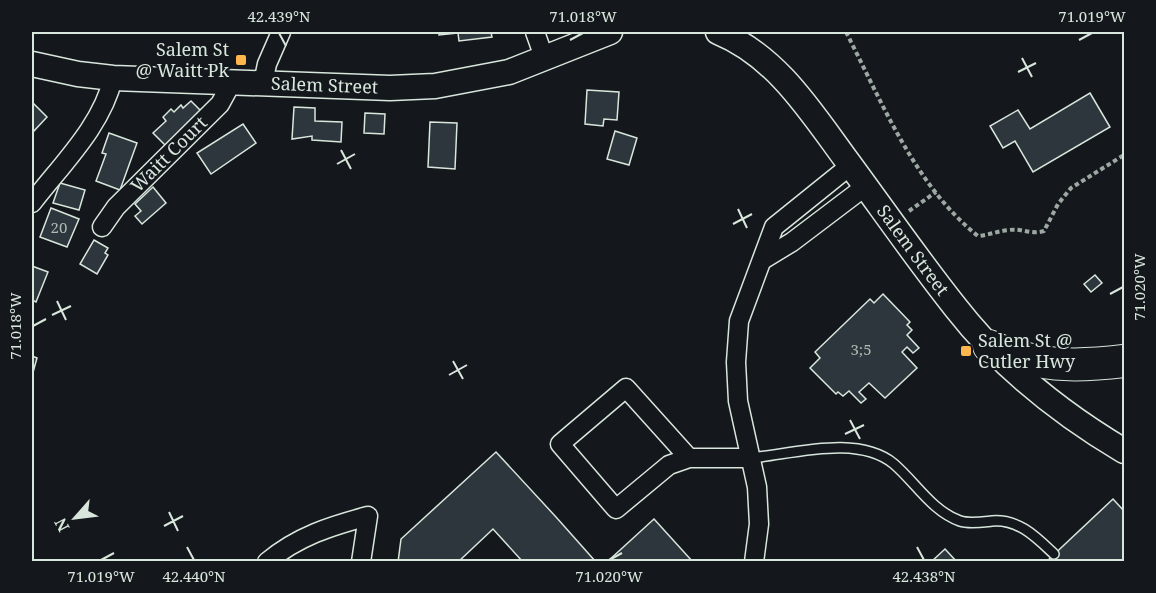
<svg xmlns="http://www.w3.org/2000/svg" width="1156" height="593" viewBox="0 0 1156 593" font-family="'Noto Serif',serif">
	<rect width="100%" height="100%" fill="#14181c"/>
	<g fill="#2c363c" stroke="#d8e6dc" stroke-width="1.5">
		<path d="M439,32h52l1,5 -33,4 -1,-8 -19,2z"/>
		<path d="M587,90l32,2 -2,28 -13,-1 -1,7 -18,-2z"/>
		<path d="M1090,93l20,34 -77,45 -18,-31 -12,7 -13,-22 28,-16 12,19z"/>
		<path d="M191,101l12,12 -36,34 -14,-14 13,-12 -3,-4 8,-8 3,3 7,-7 2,3z"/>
		<path d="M32,102l15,15 -15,16z"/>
		<path d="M294,107l21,1v13l27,1 -1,20 -29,-2v-4l-20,3z"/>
		<path d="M365,113l20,1 -1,20 -20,-1z"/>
		<path d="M430,122l27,1 -2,46 -27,-2z"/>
		<path d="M243,124l13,19 -45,31 -14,-21z"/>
		<path d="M615,131l22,7 -8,27 -22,-6z"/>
		<path d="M109,133l28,10 -17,47 -24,-9 10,-27 -4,-1z"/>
		<path d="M60,183l25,7 -6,20 -26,-7z"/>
		<path d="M153,187l13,16 -24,21 -7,-8 6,-5 -6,-7z"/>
		<path d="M51,208l28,11 -12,28 -27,-10z"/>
		<path d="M94,240l14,8 -3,5 3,2 -11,19 -17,-10z"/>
		<path d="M32,266l16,6 -12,30 -4,-2z"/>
		<path d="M1095,275l7,8 -11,9 -7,-8z"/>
		<path d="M883,294l27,28 -3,3 5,5 -5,5 12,13 -6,5 -6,-6 -5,5 15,16 -32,30 -16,-15 -10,9 7,7 -5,4 -12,-12 -6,5 -5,-4 -2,2 -26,-26 10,-10 -5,-6 55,-53 4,4z"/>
		<path d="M32,356l5,2 -5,18z"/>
		<path d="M496,452l60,65 40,45h-73l-30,-33 -35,33h-60l3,-23z"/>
		<path d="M1113,499l11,12v51h-78z"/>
		<path d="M654,519l39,43h-86z"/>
		<path d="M945,549l12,13h-26z"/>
	</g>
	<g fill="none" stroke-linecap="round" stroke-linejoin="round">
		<defs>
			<path id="service" d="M751,458c42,-4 107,-24 143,6 22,19 38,47 66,57 9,3 22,1 32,0 27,-2 44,16 62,33"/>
			<g id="minor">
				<path d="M535,32l10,28"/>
				<path d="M263,83l4,-19 14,-32"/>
				<path d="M32,203c29,-38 70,-77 81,-125"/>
				<path id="s1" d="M102,227l14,-20 104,-103 12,-22"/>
				<path d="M764,259l28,-17 74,-56"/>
				<path d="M689,458l-63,-70 -66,56 56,65 53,-44 20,-7h62"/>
				<path d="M267,562c31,-26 64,-36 101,-46l-7,46"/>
				<path d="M754,562l5,-38 -2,-37 -19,-86 -2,-39 3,-41 35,-94 77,-62"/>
			</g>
			<g id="secondary">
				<path id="s2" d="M718,32c58,24 91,77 127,126 37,50 72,101 111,150 46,59 104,105 168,143"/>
				<path id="s3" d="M32,64l46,10 35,4 277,10 45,-2 74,-14 101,-40"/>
			</g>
			<path id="motorway" d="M989,346c47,21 85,21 135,15"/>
		</defs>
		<use href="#service" stroke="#d8e6dc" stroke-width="12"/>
		<use href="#minor" stroke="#d8e6dc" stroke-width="21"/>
		<use href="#secondary" stroke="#d8e6dc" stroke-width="27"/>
		<use href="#motorway" stroke="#d8e6dc" stroke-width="34"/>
		<g stroke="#9da8a2" stroke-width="4" stroke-dasharray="4.5 3" stroke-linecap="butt">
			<path d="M846,32c36,70 69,154 132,204 11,-1 20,-5 31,-6 13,-2 22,5 35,1l14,-27 13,-16 53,-33"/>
			<path d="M909,211l27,-19"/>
		</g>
		<use href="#service" stroke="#14181c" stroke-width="9"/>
		<use href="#minor" stroke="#14181c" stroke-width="18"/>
		<use href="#secondary" stroke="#14181c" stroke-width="24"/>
		<use href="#motorway" stroke="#14181c" stroke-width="32"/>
	</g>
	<path fill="none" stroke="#d8e6dc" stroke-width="2" d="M279,33l7,13M570,40l13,-7M1079,40l13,-7M1022,58l10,19M1018,72l18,-9M341,150l10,19M337,164l18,-10M738,209l9,19M733,224l19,-10M1110,294l13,-7M57,301l9,19M52,315l19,-9M33,326l13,-7M453,361l10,18M449,375l18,-10M850,420l10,19M845,434l19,-9M169,512l9,19M164,526l19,-10M187,547l7,13M917,547l7,13M101,560l13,-7M609,560l13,-7"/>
	<g fill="#ffb74d" stroke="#14181c" stroke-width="2">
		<rect x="235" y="54" width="12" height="12" rx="3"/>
		<rect x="960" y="345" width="12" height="12" rx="3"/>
	</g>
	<g text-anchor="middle" stroke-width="4.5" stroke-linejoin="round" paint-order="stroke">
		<g font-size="15" fill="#adbab4">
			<text x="59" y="233">20</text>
			<text x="861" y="355">3;5</text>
		</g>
		<g font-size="18" fill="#d8e6dc" stroke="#14181c" text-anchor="end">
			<text x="229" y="56">Salem St<tspan x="229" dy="21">@ Waitt Pk</tspan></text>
			<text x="978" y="347" text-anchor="start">Salem St @<tspan x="978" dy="21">Cutler Hwy</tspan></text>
		</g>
		<g font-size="18" fill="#d8e6dc" stroke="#14181c">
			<text dy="6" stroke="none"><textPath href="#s3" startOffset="294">Salem Street</textPath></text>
			<text dy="6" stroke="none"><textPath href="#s1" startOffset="99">Waitt Court</textPath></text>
			<text dy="6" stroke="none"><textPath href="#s2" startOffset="296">Salem Street</textPath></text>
		</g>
	</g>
	<rect width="1156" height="593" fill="none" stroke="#14181c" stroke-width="66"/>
	<g transform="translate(75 518) rotate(242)" stroke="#14181c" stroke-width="4.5" paint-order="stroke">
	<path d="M0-4.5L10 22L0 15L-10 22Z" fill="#d8e6dc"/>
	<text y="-9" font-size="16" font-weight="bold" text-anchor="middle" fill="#d8e6dc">N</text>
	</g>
	<rect x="33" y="33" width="1090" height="527" fill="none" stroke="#d8e6dc" stroke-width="2"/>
	<g font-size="15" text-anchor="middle" fill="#d8e6dc">
		<text x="279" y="22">42.439°N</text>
		<text x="583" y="22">71.018°W</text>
		<text x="1092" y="22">71.019°W</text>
		<text transform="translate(1140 287) rotate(-90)" y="5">71.020°W</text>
		<text transform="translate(16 326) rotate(-90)" y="5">71.018°W</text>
		<text x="101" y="582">71.019°W</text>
		<text x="194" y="582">42.440°N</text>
		<text x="609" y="582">71.020°W</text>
		<text x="924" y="582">42.438°N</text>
	</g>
</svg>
